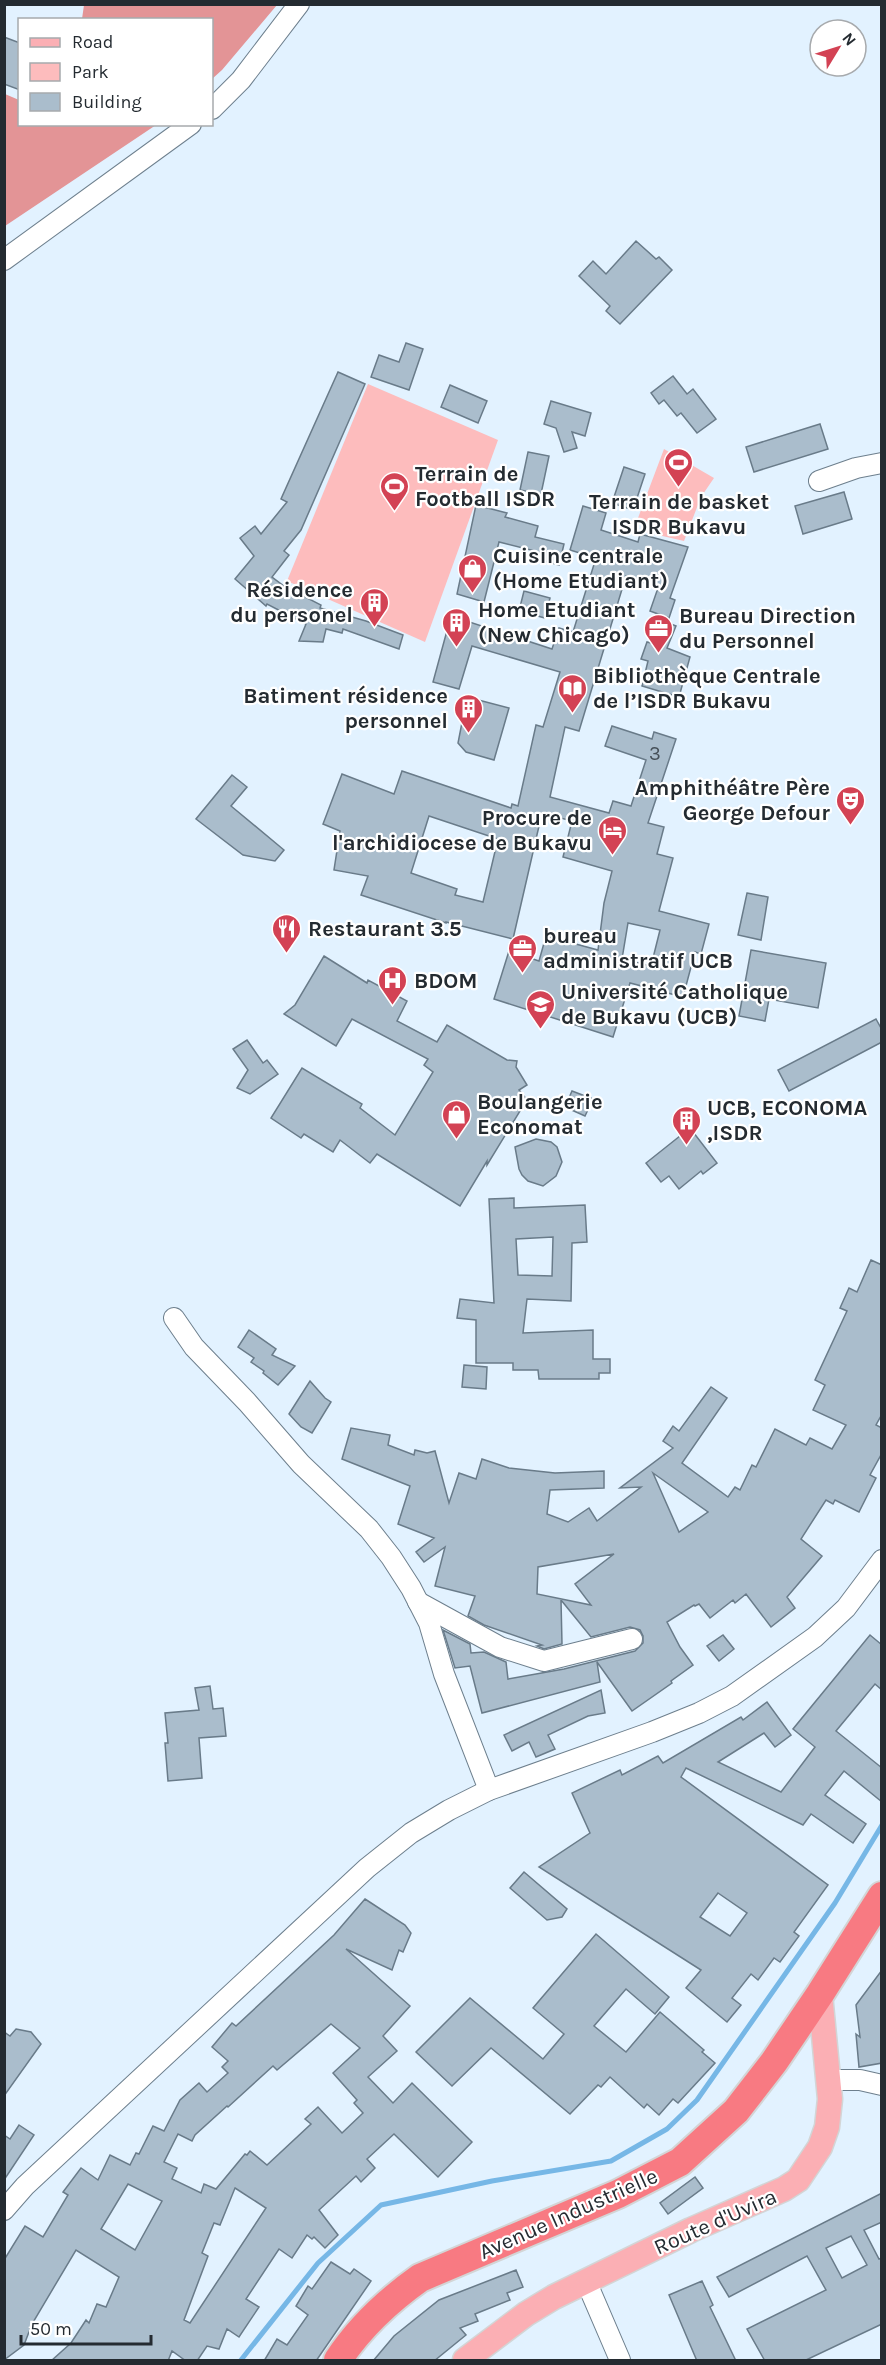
<svg xmlns="http://www.w3.org/2000/svg" width="886" height="2365" viewBox="0 0 886 2365" font-family="Karla,sans-serif">
	<rect width="100%" height="100%" fill="#e2f2ff"/>
	<g fill="#fdbcbd">
		<path d="M368,384l130,56 -73,202 -138,-61z"/>
		<path d="M664,449l50,29 -13,19 -17,44 -43,-10 1,-11 -4,-2z"/>
	</g>
	<g fill="#e39496">
		<path d="M84,5v-1l193,1 -55,65 -10,9v-59l-130,-1z"/>
		<path d="M5,94l14,6 1,24 136,1 -151,101z"/>
	</g>
	<g fill="none" stroke-linecap="round" stroke-linejoin="round">
		<path stroke="#76b7e6" stroke-width="5" d="M241,2360l77,-97 63,-58 111,-24 119,-20 56,-32 30,-29 138,-197 47,-78"/>
	</g>
	<g fill="#aabdcc" stroke="#697b89" stroke-width="1.5" fill-rule="evenodd">
		<path d="M4,37l16,6v47l-16,-6z"/>
		<path d="M636,241l20,18 3,-2 13,13 -52,54 -14,-13 4,-5 -31,-30 14,-15 13,13z"/>
		<path d="M406,343l17,6 -14,41 -38,-13 8,-22 20,7z"/>
		<path d="M338,372l27,12 -64,146 -17,21 5,4 -17,22 12,9 37,19 -1,3 46,13 37,14 -4,14 -56,-20 -1,4 -16,-4 -3,13 -24,-1 7,-17 -39,-20 -1,2 -31,-27 19,-23 -14,-18 15,-12 6,8 26,-32 -6,-3z"/>
		<path d="M673,376l14,18 6,-5 23,30 -19,14 -16,-20 -4,3 -13,-16 -5,4 -8,-11z"/>
		<path d="M450,385l37,16 -9,22 -37,-16z"/>
		<path d="M551,401l40,12 -6,23 -13,-4 5,16 -13,4 -8,-24 -12,-4z"/>
		<path d="M820,424l8,25 -74,23 -8,-25z"/>
		<path d="M528,452l21,4 -8,38 -21,-4z"/>
		<path d="M624,467l21,7 -12,36 -21,-7z"/>
		<path d="M844,492l8,27 -49,15 -8,-28z"/>
		<path d="M476,505l31,8 -2,4 33,9 -3,11 29,7 -5,21 -26,-7 2,-7 -36,-9 -15,60 -27,-8z"/>
		<path d="M583,506l23,7 -5,17 37,12 2,-8 48,13 -18,51 5,2 -6,18 -19,-7 8,-23 -32,-12 -47,155 -14,-4 -15,70 59,16 4,-12 18,5 15,-46 -41,-14 7,-20 40,13 2,-7 22,7 -28,84 16,4 -7,27 16,4 -14,53 50,13 -8,30 -6,-2 -12,45 -53,-14 -17,54 -119,-38 15,-48 30,10 7,-25 52,14 6,-47 8,-32 -49,-14 9,-36 -30,-8 -29,126 -67,-17v1l-85,-28 7,-19 -34,-6 6,-39 -17,-7 19,-50 52,20 8,-23 109,37 1,-4 6,2 18,-81 7,2 17,-55 -88,-26 -13,43 -26,-7 18,-66 101,33 7,-21 14,4 23,-74 -26,-8zM429,816l69,23 -15,63 -28,-7 2,-6 -46,-16zM628,923l32,7 -9,36 -29,-7z"/>
		<path d="M524,591l26,7 -5,20 -26,-7z"/>
		<path d="M660,620l16,6 -9,22 23,9 -11,40 -37,-11 6,-25 -7,-2 6,-17 4,1z"/>
		<path d="M467,697l42,11 -15,52 -28,-8 -8,-9z"/>
		<path d="M232,775l15,12 -16,19 53,44 -9,11 -32,-6 -47,-36z"/>
		<path d="M747,893l21,4 -7,43 -23,-5z"/>
		<path d="M751,950l75,13 -8,45 -49,-9 -4,22 -26,-5z"/>
		<path d="M324,956l43,27 1,-3 39,21 -10,20 40,21 10,-17 60,35 10,1 -1,6 11,18 -8,5 9,11 -11,8 3,2 -33,54v-4l-27,45 -83,-52 -7,9 -30,-23 -7,12 -29,-18 -3,4 -30,-20 31,-50 60,36 -2,4 35,27 38,-63 -9,-7 4,-6 -76,-40 -16,27 -52,-32 11,-9z"/>
		<path d="M876,1019l6,11v12l-93,49 -11,-21z"/>
		<path d="M247,1040l16,23 4,-3 11,14 -28,20 -13,-6 11,-18 -15,-21z"/>
		<path d="M572,1091l21,8 -8,17 -20,-9z"/>
		<path d="M690,1128l27,35 -14,11 -2,-3 -22,18 -10,-13 -8,6 -15,-19z"/>
		<path d="M536,1139l15,3 6,5 5,15 -6,14 -13,10 -15,-5 -6,-6 -3,-6 -4,-22z"/>
		<path d="M514,1198v10l71,-3 2,37 -15,1 -1,58 -44,-2 -4,34 70,-3v29h17v14h-11v6h-60l-1,-9h-25v-7h-37v-43l-19,-2 3,-19 34,4 -5,-104zM553,1237l-1,39 -34,-1 -2,-36z"/>
		<path d="M871,1260l11,5v149l-6,11 6,3v25l-12,22 6,3 -17,34 -24,-12 -2,4 -7,-4 -25,39 21,17 -35,41 8,11 -24,19 -25,-33 -11,9 -2,-3 -23,18 -11,-14 -4,2 -1,-1 -27,17 13,25 13,18 -22,16 1,2 -40,28 -35,-49 3,20 -118,31 -12,-47 -15,2 -12,-38 27,14 1,9 13,-1 22,10 2,17 56,-10 71,-18 8,-8v-7l-3,-6 -10,-3 -39,10 -30,-37 1,44 -18,5 -7,-3 5,-1 -58,-20 -16,-9 7,-20 -40,-10 10,-39 -21,15 -8,-10 18,-14 -36,-14 12,-38 -68,-27 9,-31 39,7 -2,10 26,10 1,-5 12,3 8,-2 14,52 10,-30 17,6 6,-20 27,9 46,5 49,-2v17l-54,2 -3,24 21,8 21,-14 8,13 44,-34 -21,1 53,-40 -10,-7 10,-15 6,5 32,-44 16,11 -45,65 46,34 7,-10 5,3 12,-25 4,2 19,-38 31,16 4,-7 22,11 14,-24 -33,-15 12,-25 -10,-5 32,-69 -7,-3 9,-20 8,4zM653,1473l55,39 -29,20zM614,1554l-39,30 16,21 -54,-11 1,-27z"/>
		<path d="M249,1330l27,19 -4,6 23,11 -17,19 -15,-12 1,-2 -13,-9 3,-4 -16,-11z"/>
		<path d="M464,1365l23,2 -1,22 -24,-2z"/>
		<path d="M310,1381l15,17 6,4 -19,31 -11,-6 -12,-13z"/>
		<path d="M723,1635l11,14 -15,12 -12,-15z"/>
		<path d="M870,1635l12,10v45l-7,-6 -39,47 46,37v34l-38,-31 -19,24 41,29 -13,19 -42,-29 -8,11 -117,-57 -5,9 147,108 -34,47 5,4 -19,26 -6,-4 -16,22 -7,-6 -19,24 9,7 -14,17 -41,-34 15,-18 -162,-103 51,-34 -18,-40 48,-23 2,5 36,-19 5,7 78,-46 2,3 24,-18 24,33 -16,12 -11,-14 -46,29 63,30 34,-45 -22,-18zM718,1893l29,20 -17,23 -30,-19z"/>
		<path d="M210,1686l3,23 10,-1 3,28 -27,2 3,40 -34,3 -3,-38h3l-3,-30 34,-3 -4,-22z"/>
		<path d="M601,1690l4,23 -17,3 -40,19 7,14 -19,8 -7,-15 -17,9 -8,-16z"/>
		<path d="M524,1872l43,37 -5,8 -15,3 -37,-32z"/>
		<path d="M365,1899l40,26 6,8 -8,19 -4,-2 -7,20 -46,-21 64,57 -27,30 14,15 -29,26 25,26 19,-20 60,59 -34,35 -44,-43 -27,25 8,9 -14,14 -5,-6 -37,34 19,25 -13,13 -11,-11 -2,2 -5,-4 -15,23 -13,-9 -33,50 13,8 -20,30 -12,-8 -8,20 -12,-3 -10,15h-11l-14,-10 -4,10h-117l20,-18 15,-23 3,3 8,-19 9,3 13,-30 -43,-27 -44,74 -8,21 -20,15v-100l21,-34 18,11 25,-42 -5,-3 18,-24 17,12 12,-25 20,10 6,-12 3,1 14,-28 11,5 16,-31 19,-17 8,9 21,-19 -6,-6 6,-6 -16,-14 20,-24 4,3 98,-91zM331,2024l29,24 -27,25 24,27 -3,3 9,10 -21,20 -24,-26 -13,12 6,5 -44,41 -17,-14 -3,4 -2,-1 -29,35 -12,-5 -3,9 -29,-14 5,-11 -13,-6 14,-28 14,7 3,-6 32,-29 1,1 45,-41 4,4zM128,2184l34,17 -27,49 -34,-21zM235,2188l31,20 -76,115 -6,-3 24,-64 -6,-3 12,-30 6,2z"/>
		<path d="M596,1934l73,63 -14,17 -29,-25 -32,37 32,26 34,-40 44,38 -2,2 13,11 -37,40 -5,-4 -14,16 -12,-11 -3,4 -34,-31 -9,10 -3,-2 -28,29 -79,-66 -39,38 -36,-34 54,-54 73,61 21,-25 -31,-26z"/>
		<path d="M882,1970v93l-23,4 -3,-33 4,3 -4,-32z"/>
		<path d="M16,2029l15,3 10,12 -37,52v-64l6,4z"/>
		<path d="M19,2125l15,10 -30,45v-45l6,4z"/>
		<path d="M695,2177l8,11 -35,26 -8,-11z"/>
		<path d="M882,2193v29l-18,8 15,29 3,-1v66l-78,37h-39l-18,-32 79,-39 -19,-34 -78,41 -12,-20zM851,2236l16,29 -25,13 -16,-30z"/>
		<path d="M331,2262l19,12 4,-5 17,12 -55,80h-52l13,-22 10,6 21,-30 -12,-9 12,-20 4,3z"/>
		<path d="M516,2270l7,17 -16,6 3,7 -35,14 3,7 -18,7 6,7 -32,26h-61l21,-25 45,-36z"/>
		<path d="M702,2281l11,24 -3,2 26,54h-39l-28,-66z"/>
	</g>
	<g fill="none" stroke-linecap="round" stroke-linejoin="round">
		<defs>
			<g id="minor">
				<path d="M212,109l29,-29 58,-76"/>
				<path d="M4,260l187,-136"/>
				<path d="M819,481l37,-13 26,-5"/>
				<path d="M174,1318l20,29 53,55 54,62 68,65 22,28 20,31 18,35 15,51 45,116"/>
				<path d="M418,1602l82,45 44,14 88,-22"/>
				<path d="M828,2080h32l22,5"/>
				<path d="M4,2210l21,-24 342,-318 44,-35 38,-23 40,-20 163,-58 47,-19 33,-17 83,-59 31,-29 36,-48"/>
				<path d="M586,2281l34,79"/>
			</g>
			<path id="major" d="M465,2360l61,-46 28,-17 137,-67 93,-41 14,-9 22,-33 7,-20 3,-28 -10,-105"/>
			<path id="highway" d="M338,2360c21,-32 51,-60 82,-82l198,-84 62,-32 56,-51 38,-49 46,-68 62,-98"/>
		</defs>
		<use href="#minor" stroke="#6d7f8d" stroke-width="22"/>
		<use href="#major" stroke="#d3d5d6" stroke-width="27"/>
		<use href="#highway" stroke="#d3d5d6" stroke-width="32"/>
		<use href="#minor" stroke="#fff" stroke-width="20"/>
		<use href="#major" stroke="#fbafb4" stroke-width="24"/>
		<use href="#highway" stroke="#f87a82" stroke-width="28"/>
	</g>
	<defs>
		<symbol id="stadium-pin" viewBox="-11 -11 22 30"><path d="M0 17L-7.5 6A9.5 9.5 0 1 1 7.5 6Z" fill="#d34254" stroke="#fff"/><path d="M0-5a6.5 5 0 1 0 0 10a6.5 5 0 1 0 0-10ZM-3.5-1.8h7v3.6h-7Z" fill="#fff"/></symbol>
		<symbol id="shop-pin" viewBox="-11 -11 22 30"><path d="M0 17L-7.5 6A9.5 9.5 0 1 1 7.5 6Z" fill="#d34254" stroke="#fff"/><path d="M-5-2.5h2.3a2.7 3.5 0 0 1 5.4 0H5L5.5 6h-11ZM-1.5-2.5h3a1.5 2.3 0 0 0-3 0Z" fill="#fff"/></symbol>
		<symbol id="building-pin" viewBox="-11 -11 22 30"><path d="M0 17L-7.5 6A9.5 9.5 0 1 1 7.5 6Z" fill="#d34254" stroke="#fff"/><path d="M-4-6H4V6H1V3H-1V6H-4ZM-2.5-4.3h1.7v1.8h-1.7ZM.8-4.3h1.7v1.8H.8ZM-2.5-1h1.7V.8h-1.7ZM.8-1h1.7V.8H.8Z" fill="#fff"/></symbol>
		<symbol id="office-pin" viewBox="-11 -11 22 30"><path d="M0 17L-7.5 6A9.5 9.5 0 1 1 7.5 6Z" fill="#d34254" stroke="#fff"/><path d="M-6-3h4V-5.5h4V-3h4V5H-6ZM-1-4.5V-3h2v-1.5ZM-6 0V1H6V0Z" fill="#fff"/></symbol>
		<symbol id="library-pin" viewBox="-11 -11 22 30"><path d="M0 17L-7.5 6A9.5 9.5 0 1 1 7.5 6Z" fill="#d34254" stroke="#fff"/><path d="M-6-4Q-3-5.5-.7-3.5V5Q-3 3-6 4ZM6-4Q3-5.5 .7-3.5V5Q3 3 6 4Z" fill="#fff"/></symbol>
		<symbol id="theatre-pin" viewBox="-11 -11 22 30"><path d="M0 17L-7.5 6A9.5 9.5 0 1 1 7.5 6Z" fill="#d34254" stroke="#fff"/><path d="M-5-5.5Q0-4 5-5.5V0Q5 5 0 6Q-5 5-5 0ZM-3.3-2.5H-1v1.5H-3.3ZM1-2.5H3.3v1.5H1ZM-2.8 1Q0 5.5 2.8 1Z" fill="#fff"/></symbol>
		<symbol id="hotel-pin" viewBox="-11 -11 22 30"><path d="M0 17L-7.5 6A9.5 9.5 0 1 1 7.5 6Z" fill="#d34254" stroke="#fff"/><path d="M-6-4.5h1.5V1H6V5H4.5V3h-9V5H-6ZM-4 0a1.8 1.8 0 1 1 3.6 0ZM.5 0V-2.5h3Q6-2.5 6 0Z" fill="#fff"/></symbol>
		<symbol id="restaurant-pin" viewBox="-11 -11 22 30"><path d="M0 17L-7.5 6A9.5 9.5 0 1 1 7.5 6Z" fill="#d34254" stroke="#fff"/><path d="M-5-6h1v4h1v-4h1v4h1v-4h1v5L-1.5 .5V6h-2V.5L-5-1ZM5-6V6H3V1.5H1.5Q1.5-4 5-6Z" fill="#fff"/></symbol>
		<symbol id="hospital-pin" viewBox="-11 -11 22 30"><path d="M0 17L-7.5 6A9.5 9.5 0 1 1 7.5 6Z" fill="#d34254" stroke="#fff"/><path d="M-5-5h3v3.5h4V-5h3V5h-3V1.5h-4V5h-3Z" fill="#fff"/></symbol>
		<symbol id="university-pin" viewBox="-11 -11 22 30"><path d="M0 17L-7.5 6A9.5 9.5 0 1 1 7.5 6Z" fill="#d34254" stroke="#fff"/><path d="M0-5L7-2L0 1L-7-2ZM-4 1L0 2.5L4 1V4Q0 6-4 4Z" fill="#fff"/></symbol>
	</defs>
	<g fill-rule="evenodd">
		<use href="#stadium-pin" x="662" y="446" width="33" height="45"/>
		<use href="#stadium-pin" x="378" y="470" width="33" height="45"/>
		<use href="#shop-pin" x="456" y="552" width="33" height="45"/>
		<use href="#building-pin" x="358" y="586" width="33" height="45"/>
		<use href="#building-pin" x="440" y="606" width="33" height="45"/>
		<use href="#office-pin" x="642" y="612" width="33" height="45"/>
		<use href="#library-pin" x="556" y="672" width="33" height="45"/>
		<use href="#building-pin" x="452" y="692" width="33" height="45"/>
		<use href="#theatre-pin" x="834" y="784" width="33" height="45"/>
		<use href="#hotel-pin" x="596" y="814" width="33" height="45"/>
		<use href="#restaurant-pin" x="270" y="912" width="33" height="45"/>
		<use href="#office-pin" x="506" y="932" width="33" height="45"/>
		<use href="#hospital-pin" x="376" y="964" width="33" height="45"/>
		<use href="#university-pin" x="524" y="988" width="33" height="45"/>
		<use href="#shop-pin" x="440" y="1098" width="33" height="45"/>
		<use href="#building-pin" x="670" y="1104" width="33" height="45"/>
	</g>
	<g text-anchor="middle" stroke-width="4.5" stroke-linejoin="round" paint-order="stroke">
		<g font-size="20" fill="#465058">
			<text x="655" y="760">3</text>
		</g>
		<g font-size="22" font-weight="bold" fill="#242b31" stroke="#fff" text-anchor="start">
			<text x="415" y="481">Terrain de<tspan x="415" dy="25">Football ISDR</tspan></text>
			<text x="679" y="509" text-anchor="middle">Terrain de basket<tspan x="679" dy="25">ISDR Bukavu</tspan></text>
			<text x="493" y="563">Cuisine centrale<tspan x="493" dy="25">(Home Etudiant)</tspan></text>
			<text x="353" y="597" text-anchor="end">Résidence<tspan x="353" dy="25">du personel</tspan></text>
			<text x="478" y="617">Home Etudiant<tspan x="478" dy="25">(New Chicago)</tspan></text>
			<text x="679" y="623">Bureau Direction<tspan x="679" dy="25">du Personnel</tspan></text>
			<text x="593" y="683">Bibliothèque Centrale<tspan x="593" dy="25">de l’ISDR Bukavu</tspan></text>
			<text x="448" y="703" text-anchor="end">Batiment résidence<tspan x="448" dy="25">personnel</tspan></text>
			<text x="830" y="795" text-anchor="end">Amphithéâtre Père<tspan x="830" dy="25">George Defour</tspan></text>
			<text x="592" y="825" text-anchor="end">Procure de<tspan x="592" dy="25">l'archidiocese de Bukavu</tspan></text>
			<text x="308" y="936">Restaurant 3.5</text>
			<text x="543" y="943">bureau<tspan x="543" dy="25">administratif UCB</tspan></text>
			<text x="414" y="988">BDOM</text>
			<text x="561" y="999">Université Catholique<tspan x="561" dy="25">de Bukavu (UCB)</tspan></text>
			<text x="477" y="1109">Boulangerie<tspan x="477" dy="25">Economat</tspan></text>
			<text x="707" y="1115">UCB, ECONOMA<tspan x="707" dy="25">,ISDR</tspan></text>
		</g>
		<g font-size="22" fill="#242b31" stroke="#fff">
			<text transform="translate(568 2213) rotate(-24)" y="8">Avenue Industrielle</text>
			<text transform="translate(715 2221) rotate(-24)" y="8">Route d'Uvira</text>
		</g>
	</g>
	<rect width="886" height="2365" fill="none" stroke="#242b31" stroke-width="12"/>
	<rect x="18" y="18" width="195" height="108" fill="#ffffff" stroke="#a7aaad" stroke-width="1.5"/>
	<rect x="30" y="38" width="30" height="9" fill="#fbafb4" stroke="#a7aaad" stroke-width="1.5"/>
	<text x="72" y="48" font-size="18" fill="#242b31">Road</text>
	<rect x="30" y="63" width="30" height="18" fill="#fdbcbd" stroke="#a7aaad" stroke-width="1.5"/>
	<text x="72" y="78" font-size="18" fill="#242b31">Park</text>
	<rect x="30" y="93" width="30" height="18" fill="#aabdcc" stroke="#a7aaad" stroke-width="1.5"/>
	<text x="72" y="108" font-size="18" fill="#242b31">Building</text>
	<g transform="translate(838 48) rotate(52)"><circle r="28" fill="#ffffff" stroke="#a7aaad" stroke-width="1.5"/>
	<path d="M0-4.5L10 22L0 15L-10 22Z" fill="#d34254"/>
	<text y="-9" font-size="16" font-weight="bold" text-anchor="middle" fill="#242b31">N</text>
	</g>
	<path d="M21 2335v9h130v-9" fill="none" stroke="#242b31" stroke-width="3"/>
	<text x="30" y="2335" font-size="18" fill="#242b31" stroke="#ffffff" stroke-width="4.5" paint-order="stroke">50 m</text>
</svg>
